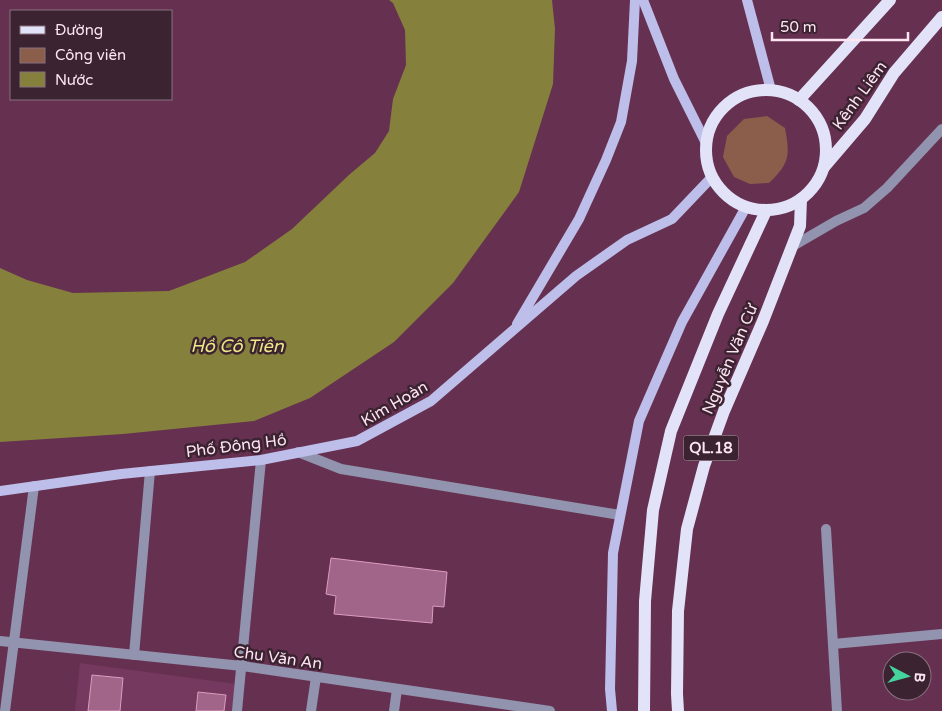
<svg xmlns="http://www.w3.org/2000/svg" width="942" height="711" viewBox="0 0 942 711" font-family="'Varela Round',sans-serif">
	<rect width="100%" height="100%" fill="#663051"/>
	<path fill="#75385e" d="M80,663l156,21 -3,27h-158z"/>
	<path fill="#8a5e4b" d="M767,116l18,12c5,27 5,35 -16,55l-19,1 -16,-7 -11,-20 4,-21 17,-17z"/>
	<path fill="#86803d" d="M389,0h163l3,29 -2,55 -34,108 -66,91 -59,59 -84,56 -56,23 -131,13 -123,8v-174l27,12 46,13 96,-2 76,-29 47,-33 58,-55 25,-21 14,-22 4,-32 13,-34 -1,-35 -12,-27z"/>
	<g fill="#a06588" stroke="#db9cc0">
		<path d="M331,558l116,14 -3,35 -11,-1 -1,17 -98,-9 2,-18 -10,-2z"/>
		<path d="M92,675l31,3 -3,33h-32z"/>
		<path d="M198,692l28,3 -2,16h-28z"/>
	</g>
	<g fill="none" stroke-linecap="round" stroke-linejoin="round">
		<path stroke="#9293ae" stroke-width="10" d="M134,655l16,-184"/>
		<g stroke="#9293ae" stroke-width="10">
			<path d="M793,246l43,-25 28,-13 23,-20 55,-59"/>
			<path d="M298,452l43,17 279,46"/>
			<path d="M826,529l11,182"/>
			<path d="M0,641l242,25 308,45"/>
			<path d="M833,644l109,-10"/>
			<path d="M5,711l29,-225"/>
			<path d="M237,711l24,-251"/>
			<path d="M311,711l5,-34"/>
			<path d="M394,711l3,-22"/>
		</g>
		<g stroke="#bdbee9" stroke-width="10">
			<path d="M643,0l31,79 32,64"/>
			<path d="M747,0l24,90"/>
			<path d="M517,324l62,-105 27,-59 15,-38 11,-61 3,-61"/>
			<path d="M0,491l121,-17 140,-14 96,-19 74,-40 145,-125 51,-36 45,-21 40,-42"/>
			<path d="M612,711l-2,-22 3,-136 26,-132 43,-99 64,-115"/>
		</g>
		<g stroke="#e2e3f9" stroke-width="12">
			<circle cx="766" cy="150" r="60"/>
			<path d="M799,100l91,-100"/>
			<path d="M824,167l41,-48 29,-46 48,-56"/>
			<path d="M644,711l1,-110 8,-91 18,-79 47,-117 48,-103"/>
			<path d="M678,711l-1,-17 1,-83 9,-82 17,-63 20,-55 39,-90 37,-95 1,-27"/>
		</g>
	</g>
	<g text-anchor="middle" stroke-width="5" stroke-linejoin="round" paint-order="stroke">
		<rect fill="#3b2331" stroke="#c4aab8" stroke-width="1" x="683.5" y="435.5" width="55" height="25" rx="4"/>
		<g font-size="15" font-weight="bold" fill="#ffe4f2">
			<text x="711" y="453">QL.18</text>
		</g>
		<g font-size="16" fill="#ffe4f2" stroke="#3b2331">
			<text transform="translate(859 95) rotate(-54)" y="6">Kênh Liêm</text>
			<text transform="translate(729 359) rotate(-67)" y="6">Nguyễn Văn Cừ</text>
			<text transform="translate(394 403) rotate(-30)" y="6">Kim Hoàn</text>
			<text transform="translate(236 445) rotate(-7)" y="6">Phố Đông Hồ</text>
			<text transform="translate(278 657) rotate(8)" y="6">Chu Văn An</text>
		</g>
		<g font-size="18" font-style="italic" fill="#efe786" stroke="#3b2331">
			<text x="237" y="352">Hồ Cô Tiên</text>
		</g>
	</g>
	<rect x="10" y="10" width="162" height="90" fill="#3b2331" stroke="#89707e"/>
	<rect x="20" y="26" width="25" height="8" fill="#e2e3f9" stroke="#89707e"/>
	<text x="55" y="35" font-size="15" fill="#ffe4f2">Đường</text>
	<rect x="20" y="48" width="25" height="15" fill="#8a5e4b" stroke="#89707e"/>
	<text x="55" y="60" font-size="15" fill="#ffe4f2">Công viên</text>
	<rect x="20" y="72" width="25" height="15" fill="#86803d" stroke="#89707e"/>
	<text x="55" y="85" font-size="15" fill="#ffe4f2">Nước</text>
	<g transform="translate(907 676) rotate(96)"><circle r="24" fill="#3b2331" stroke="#89707e"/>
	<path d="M0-4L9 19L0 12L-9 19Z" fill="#46d49e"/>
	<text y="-8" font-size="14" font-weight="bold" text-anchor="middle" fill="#ffe4f2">B</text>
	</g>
	<path d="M772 32v8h136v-8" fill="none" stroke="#ffe4f2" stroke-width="2.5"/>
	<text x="780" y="32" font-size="15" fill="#ffe4f2" stroke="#3b2331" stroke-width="4" paint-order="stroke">50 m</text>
</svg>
